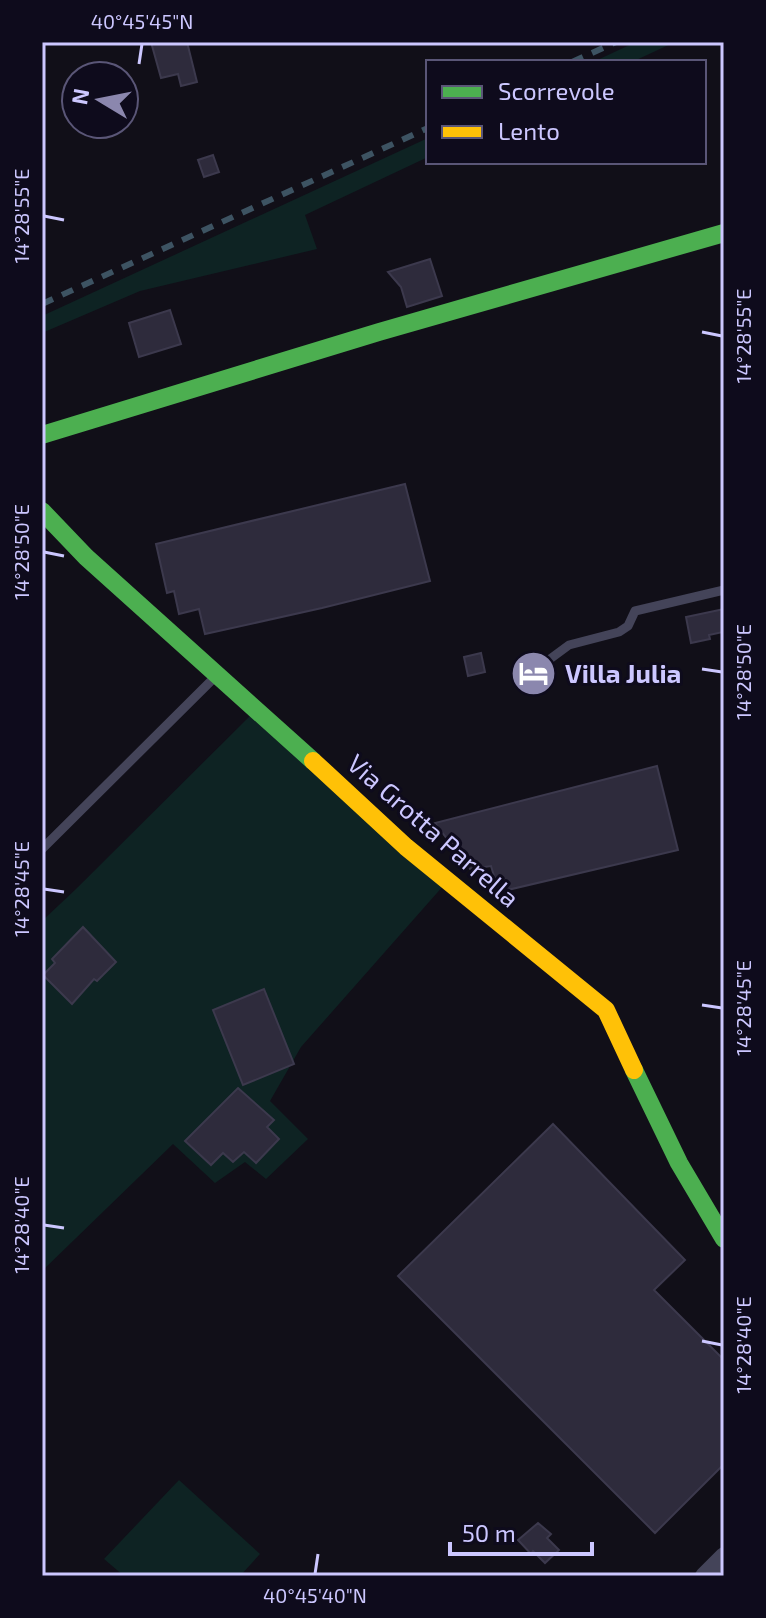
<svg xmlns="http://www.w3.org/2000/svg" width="766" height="1618" viewBox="0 0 766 1618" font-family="'Exo 2',sans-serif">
	<rect width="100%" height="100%" fill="#110f18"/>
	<g fill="#0e2323">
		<path d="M636,42h39l-43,20h-39z"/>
		<path d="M428,138v19l-123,58 12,34 -177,42 -98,42v-17z"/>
		<path d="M252,714l192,171 -143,162 -31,54 38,38 -42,40 -21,-17 -30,21 -42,-39 -131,127v-350l34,-32z"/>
		<path d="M179,1480l81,74 -20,22h-116l-20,-17z"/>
	</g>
	<g fill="#2e2b3c" stroke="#3c394d" stroke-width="2">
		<path d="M151,42h36l10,40 -16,4 -3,-12 -17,4z"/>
		<path d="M213,155l6,17 -15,5 -6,-17z"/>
		<path d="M430,259l12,37 -35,11 -6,-20 -13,-15z"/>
		<path d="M170,310l11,34 -42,13 -10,-34z"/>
		<path d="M405,484l25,97 -108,27 -117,26 -6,-25 -20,5 -5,-23 -7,2 -11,-49z"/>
		<path d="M724,609l-1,23 -14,3 1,4 -19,4 -5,-26z"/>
		<path d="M481,653l4,19 -17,4 -4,-19z"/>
		<path d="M657,766l21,84 -179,42 -8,-26 -21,3 -35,-46z"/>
		<path d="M83,927l33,35 -19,19 -3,-2 -22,25 -29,-29 12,-12 -3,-4z"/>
		<path d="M264,989l30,75 -51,21 -30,-75z"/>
		<path d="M238,1088l36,32 -7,7 12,12 -23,24 -12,-11 -11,10 -10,-9 -12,12 -26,-24z"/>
		<path d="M553,1124l132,136 -31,30 70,70v104l-69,69 -257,-257z"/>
		<path d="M538,1523l13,11 -4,4 12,12 -14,13 -12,-12 -2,3 -13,-14z"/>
	</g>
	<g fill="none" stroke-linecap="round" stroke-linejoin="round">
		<g stroke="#444459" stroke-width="9">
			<path d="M550,659l19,-14 50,-13 9,-6 7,-15 89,-21"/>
			<path d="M42,849l176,-175"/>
		</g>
		<path stroke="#444459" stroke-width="18" d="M704,1576l20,-20"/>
		<g stroke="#4caf50" stroke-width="18">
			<path d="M42,435l337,-103 345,-99"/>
			<path d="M42,511l44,46 227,204"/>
			<path d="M634,1070l45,93 45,76"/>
		</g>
		<path stroke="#ffc107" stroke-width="18" d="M313,761l93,86 200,163 28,60"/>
		<g stroke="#3d5362" stroke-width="6" stroke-dasharray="12 10" stroke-linecap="butt">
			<path d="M572,62l44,-20"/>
			<path d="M42,304l386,-176"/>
		</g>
	</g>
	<path fill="none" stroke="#ccc7ff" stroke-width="3" d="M139,64l3,-20M44,216l20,4M702,332l20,4M44,552l20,4M702,669l20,3M44,889l20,3M702,1005l20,3M44,1225l20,3M702,1341l20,4M315,1574l3,-20"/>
	<defs>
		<symbol id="hotel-disc" viewBox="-11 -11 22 22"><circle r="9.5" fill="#8b87ae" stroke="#0e0b1c"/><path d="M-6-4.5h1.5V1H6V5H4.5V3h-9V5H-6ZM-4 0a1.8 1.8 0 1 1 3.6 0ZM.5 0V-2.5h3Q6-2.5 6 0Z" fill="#fff"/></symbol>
	</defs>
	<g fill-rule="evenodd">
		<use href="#hotel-disc" x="508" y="648" width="51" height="51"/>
	</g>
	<g text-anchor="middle" stroke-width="6" stroke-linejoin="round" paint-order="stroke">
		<g font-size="26" font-weight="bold" fill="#ccc7ff" stroke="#0e0b1c" text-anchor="start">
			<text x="565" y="683">Villa Julia</text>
		</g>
		<g font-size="26" fill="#ccc7ff" stroke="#0e0b1c">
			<text transform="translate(433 831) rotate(41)" y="9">Via Grotta Parrella</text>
		</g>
	</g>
	<rect width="766" height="1618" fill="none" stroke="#0e0b1c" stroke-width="88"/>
	<rect x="426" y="60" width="280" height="104" fill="#0e0b1c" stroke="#5a5677" stroke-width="2"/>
	<rect x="442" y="86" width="40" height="12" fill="#4caf50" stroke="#5a5677" stroke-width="2"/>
	<text x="498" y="100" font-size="24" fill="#ccc7ff">Scorrevole</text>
	<rect x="442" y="126" width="40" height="12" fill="#ffc107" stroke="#5a5677" stroke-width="2"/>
	<text x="498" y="140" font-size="24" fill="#ccc7ff">Lento</text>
	<g transform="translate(100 100) rotate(280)"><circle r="38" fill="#0e0b1c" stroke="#5a5677" stroke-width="2"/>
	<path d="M0-6L14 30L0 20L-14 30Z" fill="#8b87ae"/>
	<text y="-12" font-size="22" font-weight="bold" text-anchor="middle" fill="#ccc7ff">N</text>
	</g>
	<path d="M450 1542v12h142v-12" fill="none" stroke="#ccc7ff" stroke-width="4"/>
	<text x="462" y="1542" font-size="24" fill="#ccc7ff" stroke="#0e0b1c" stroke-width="6" paint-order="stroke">50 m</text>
	<rect x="44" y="44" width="678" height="1530" fill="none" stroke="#ccc7ff" stroke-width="3"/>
	<g font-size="20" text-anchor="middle" fill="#ccc7ff">
		<text x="142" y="29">40°45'45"N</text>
		<text transform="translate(22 216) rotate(-90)" y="7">14°28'55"E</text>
		<text transform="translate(744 336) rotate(-90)" y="7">14°28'55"E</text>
		<text transform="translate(22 552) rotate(-90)" y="7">14°28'50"E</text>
		<text transform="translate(744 672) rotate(-90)" y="7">14°28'50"E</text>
		<text transform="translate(22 889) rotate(-90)" y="7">14°28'45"E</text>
		<text transform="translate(744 1008) rotate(-90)" y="7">14°28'45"E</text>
		<text transform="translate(22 1225) rotate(-90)" y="7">14°28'40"E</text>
		<text transform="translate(744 1345) rotate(-90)" y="7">14°28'40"E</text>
		<text x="315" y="1603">40°45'40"N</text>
	</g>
</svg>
